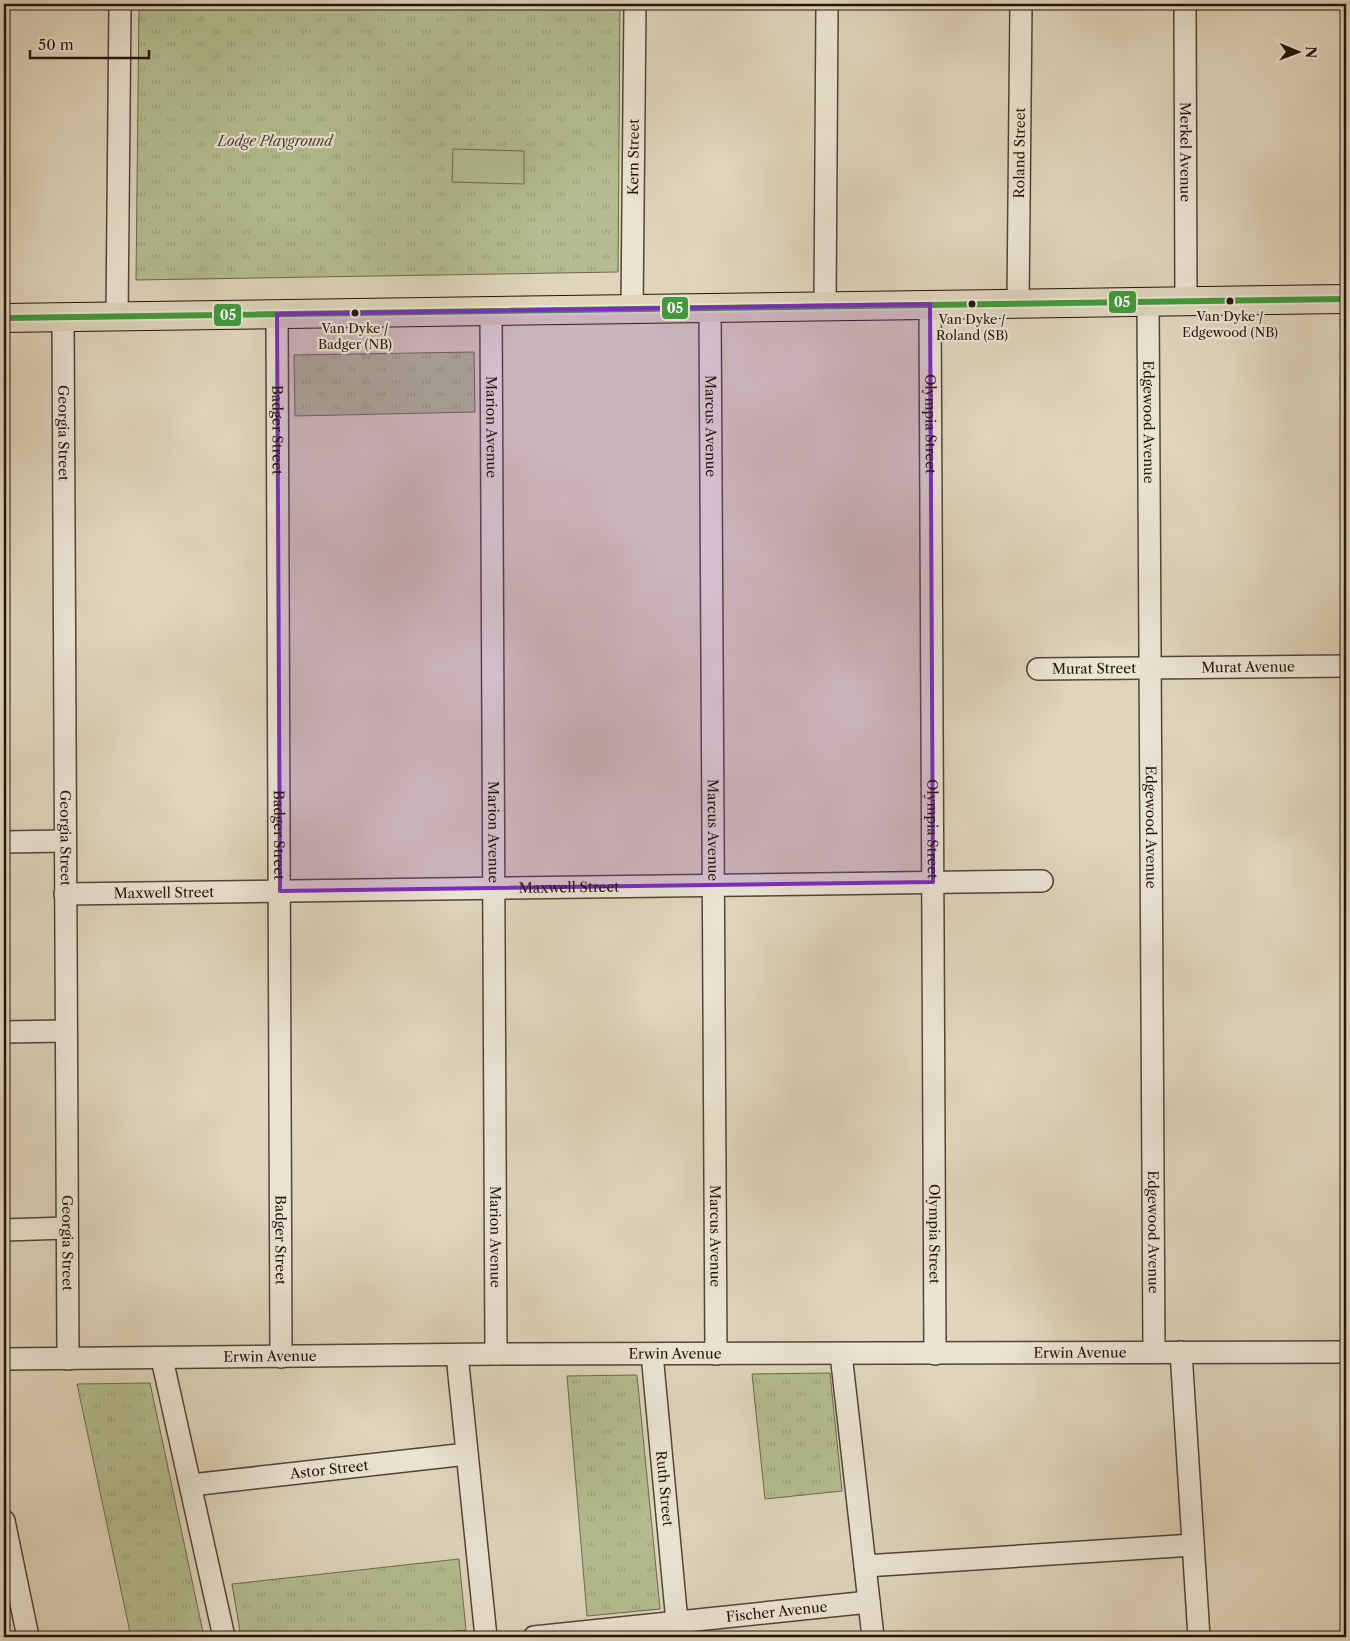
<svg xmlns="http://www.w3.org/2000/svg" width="1350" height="1641" viewBox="0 0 1350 1641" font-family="'Libre Caslon Text',serif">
	<defs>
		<pattern id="grass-tufts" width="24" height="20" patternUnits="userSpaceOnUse" patternTransform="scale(1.25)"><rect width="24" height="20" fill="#b3bd8f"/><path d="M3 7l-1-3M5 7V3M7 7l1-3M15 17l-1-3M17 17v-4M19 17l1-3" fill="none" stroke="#9aa27a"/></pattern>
	</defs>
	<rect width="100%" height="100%" fill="#ded5bb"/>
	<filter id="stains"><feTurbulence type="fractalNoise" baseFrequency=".004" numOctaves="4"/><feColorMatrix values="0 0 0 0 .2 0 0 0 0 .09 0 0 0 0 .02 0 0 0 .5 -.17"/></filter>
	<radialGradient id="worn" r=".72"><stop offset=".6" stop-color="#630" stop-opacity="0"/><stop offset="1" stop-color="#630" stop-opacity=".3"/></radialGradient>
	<g fill="url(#grass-tufts)" stroke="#6c694d">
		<path d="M139,4h481l-2,268 -482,8z"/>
		<path d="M474,352l1,60 -180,4 -1,-61z"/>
		<path d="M830,1373l12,118 -77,8 -13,-125z"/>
		<path d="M637,1375l23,234 -73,7 -20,-240z"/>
		<path d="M150,1383l54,254h-73l-54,-253z"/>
		<path d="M459,1559l7,71 -65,7h-160l-9,-53z"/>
	</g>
	<path fill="#b3bd8f" stroke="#6c694d" d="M453,149l71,2v33l-72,-2z"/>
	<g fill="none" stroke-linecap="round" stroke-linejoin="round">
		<defs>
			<g id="minor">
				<path id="s1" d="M1185,4l1,296"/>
				<path id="s2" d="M1148,301l6,1051"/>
				<path id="s3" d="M1018,303l3,-299"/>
				<path id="s4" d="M930,304l5,1050"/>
				<path d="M825,306l2,-302"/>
				<path id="s5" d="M710,308l6,1046"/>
				<path id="s6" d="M632,309l3,-305"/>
				<path id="s7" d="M491,311l5,1043"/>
				<path id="s8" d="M277,314l4,1043"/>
				<path id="s9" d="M63,317l5,1042"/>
				<path d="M117,317l3,-313"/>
				<path id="s10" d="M1038,669l308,-3"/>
				<path d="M4,842l61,-1"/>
				<path id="s11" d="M65,894l977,-13"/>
				<path d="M4,1032l62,-1"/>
				<path d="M4,1230l63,-2"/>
				<path d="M1181,1352l18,285"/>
				<path id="s12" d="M652,1354l25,268"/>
				<path d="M841,1354l32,283"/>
				<path d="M457,1355l29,282"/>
				<path id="s13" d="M4,1359l492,-5 850,-2"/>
				<path d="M162,1359l62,278"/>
				<path id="s14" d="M191,1485l276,-31"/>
				<path d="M4,1521l24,116"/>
				<path d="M865,1566l328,-21"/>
				<path id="s15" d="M534,1637l335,-35"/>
			</g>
			<path id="major" d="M4,318l1342,-19"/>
		</defs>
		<use href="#minor" stroke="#534537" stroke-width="24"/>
		<use href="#major" stroke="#25150b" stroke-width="30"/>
		<use href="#minor" stroke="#eae4d3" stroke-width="21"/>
		<use href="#major" stroke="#ded5bb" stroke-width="28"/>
		<defs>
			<path id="bus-1" d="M4,318l1342,-19"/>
		</defs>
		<use href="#bus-1" stroke="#eae4d3" stroke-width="10"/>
		<use href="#bus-1" stroke="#419b3c" stroke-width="6"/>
	</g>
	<path fill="#7b2cbf" fill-opacity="0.2" stroke="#7b2cbf" stroke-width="4" stroke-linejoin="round" d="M930,304l3,578 -653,9 -3,-577z"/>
	<g fill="#25150b" stroke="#eae4d3" stroke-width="2">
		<circle cx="1230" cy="301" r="4.5"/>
		<circle cx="972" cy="304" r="4.5"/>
		<circle cx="355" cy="313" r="4.5"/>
	</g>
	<g text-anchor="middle" stroke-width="4.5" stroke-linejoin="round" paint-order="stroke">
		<g font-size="13" fill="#25150b" stroke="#eae4d3">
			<text x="1230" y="321">Van Dyke /<tspan x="1230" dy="16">Edgewood (NB)</tspan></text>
			<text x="972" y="324">Van Dyke /<tspan x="972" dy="16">Roland (SB)</tspan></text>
			<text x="355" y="333">Van Dyke /<tspan x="355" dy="16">Badger (NB)</tspan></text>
		</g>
		<g font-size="14" font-style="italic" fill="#504733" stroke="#eae4d3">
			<text x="275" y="146">Lodge Playground</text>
		</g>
		<g font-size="14" fill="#25150b" stroke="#eae4d3">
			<text dy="5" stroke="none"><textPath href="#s1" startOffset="148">Merkel Avenue</textPath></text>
			<text dy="5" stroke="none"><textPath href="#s3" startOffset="150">Roland Street</textPath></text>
			<text dy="5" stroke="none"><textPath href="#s6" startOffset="152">Kern Street</textPath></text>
			<text dy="5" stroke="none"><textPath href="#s2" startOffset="121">Edgewood Avenue</textPath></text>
			<text dy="5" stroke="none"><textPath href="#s4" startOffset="120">Olympia Street</textPath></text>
			<text dy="5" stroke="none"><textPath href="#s5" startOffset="118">Marcus Avenue</textPath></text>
			<text dy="5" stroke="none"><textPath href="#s7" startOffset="116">Marion Avenue</textPath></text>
			<text dy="5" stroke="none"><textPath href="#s8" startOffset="116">Badger Street</textPath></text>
			<text dy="5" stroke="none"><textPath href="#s9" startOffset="116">Georgia Street</textPath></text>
			<text dy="5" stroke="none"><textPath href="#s10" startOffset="210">Murat Avenue</textPath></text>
			<text dy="5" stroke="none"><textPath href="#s10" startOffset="56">Murat Street</textPath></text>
			<text dy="5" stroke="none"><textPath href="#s2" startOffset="526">Edgewood Avenue</textPath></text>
			<text dy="5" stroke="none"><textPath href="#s4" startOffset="525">Olympia Street</textPath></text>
			<text dy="5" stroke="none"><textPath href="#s5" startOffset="522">Marcus Avenue</textPath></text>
			<text dy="5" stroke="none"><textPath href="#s7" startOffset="521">Marion Avenue</textPath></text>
			<text dy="5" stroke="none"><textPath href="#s8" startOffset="521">Badger Street</textPath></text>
			<text dy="5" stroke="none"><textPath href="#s9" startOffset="521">Georgia Street</textPath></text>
			<text dy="5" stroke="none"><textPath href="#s11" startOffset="504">Maxwell Street</textPath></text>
			<text dy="5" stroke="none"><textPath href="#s11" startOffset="99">Maxwell Street</textPath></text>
			<text dy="5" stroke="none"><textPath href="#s2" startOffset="931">Edgewood Avenue</textPath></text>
			<text dy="5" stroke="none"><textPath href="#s4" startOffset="930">Olympia Street</textPath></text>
			<text dy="5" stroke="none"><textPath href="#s5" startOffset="928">Marcus Avenue</textPath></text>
			<text dy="5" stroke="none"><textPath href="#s7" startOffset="926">Marion Avenue</textPath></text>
			<text dy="5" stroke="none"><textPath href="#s8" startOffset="926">Badger Street</textPath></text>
			<text dy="5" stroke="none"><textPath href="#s9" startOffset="926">Georgia Street</textPath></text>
			<text dy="5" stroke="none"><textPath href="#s13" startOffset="1076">Erwin Avenue</textPath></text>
			<text dy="5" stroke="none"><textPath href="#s13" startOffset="671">Erwin Avenue</textPath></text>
			<text dy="5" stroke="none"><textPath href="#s13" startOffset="266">Erwin Avenue</textPath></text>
			<text dy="5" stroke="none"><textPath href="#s14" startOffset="139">Astor Street</textPath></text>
			<text dy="5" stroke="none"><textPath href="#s12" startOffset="135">Ruth Street</textPath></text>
			<text dy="5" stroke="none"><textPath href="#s15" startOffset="244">Fischer Avenue</textPath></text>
		</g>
	</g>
	<g stroke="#eae4d3" stroke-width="2">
		<rect x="1108" y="290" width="29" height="24" rx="5" fill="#419b3c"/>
		<rect x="661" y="296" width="28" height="24" rx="5" fill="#419b3c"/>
		<rect x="213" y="303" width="29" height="24" rx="5" fill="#419b3c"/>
	</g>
	<g font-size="14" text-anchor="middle" font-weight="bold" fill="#fff">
		<text x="1122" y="307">05</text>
		<text x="675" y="313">05</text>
		<text x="228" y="320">05</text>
	</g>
	<rect width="1350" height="1641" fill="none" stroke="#ded5bb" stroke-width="20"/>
	<rect x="5" y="5" width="1340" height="1631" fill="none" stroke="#25150b" stroke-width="2.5"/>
	<rect x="10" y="10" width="1330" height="1621" fill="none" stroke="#25150b"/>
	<g transform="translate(1298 52) rotate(91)" stroke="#eae4d3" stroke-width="4" paint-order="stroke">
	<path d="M0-4L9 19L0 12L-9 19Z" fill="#25150b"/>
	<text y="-8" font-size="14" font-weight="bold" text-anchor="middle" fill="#25150b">N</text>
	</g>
	<path d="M30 50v8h119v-8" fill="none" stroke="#25150b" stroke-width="2.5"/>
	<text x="38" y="50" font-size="15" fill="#25150b" stroke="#eae4d3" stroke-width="4" paint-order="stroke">50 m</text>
	<rect width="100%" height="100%" filter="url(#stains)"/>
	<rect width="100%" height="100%" fill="url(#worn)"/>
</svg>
